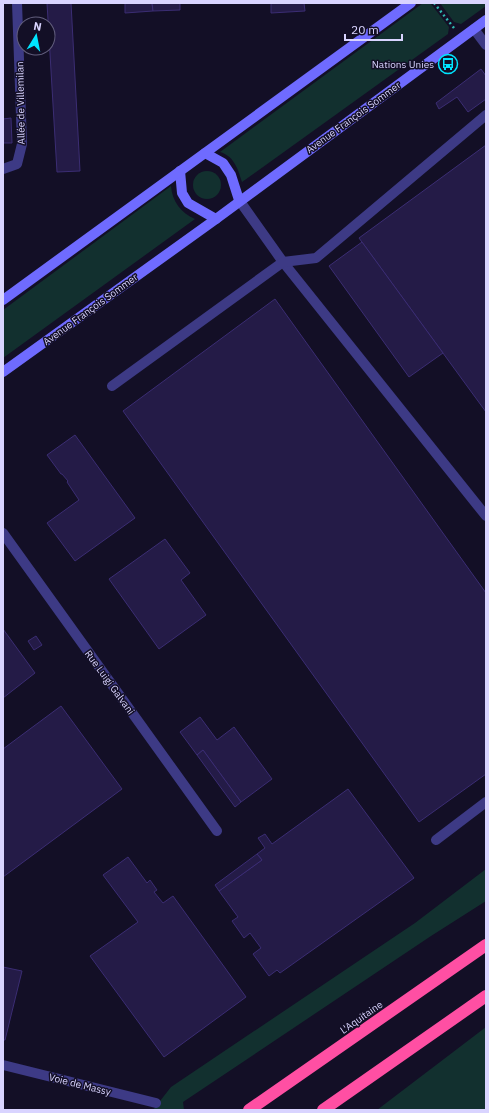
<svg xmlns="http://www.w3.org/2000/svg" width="489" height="1113" viewBox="0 0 489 1113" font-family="'IBM Plex Sans',sans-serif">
	<rect width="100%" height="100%" fill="#130f26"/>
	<g fill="#12302f">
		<path d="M423,3l8,1 18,23 -1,7 -206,148c-4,-13 -8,-26 -22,-30z"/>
		<path d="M440,3h46v3l-25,18 -7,-2z"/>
		<circle cx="207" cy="185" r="14"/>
		<path d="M171,186c1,15 10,27 24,33l-192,139v-48z"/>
		<path d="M486,869v32l-55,35 -248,166 1,8h-31l18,-23 244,-164z"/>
		<path d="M486,1027v83h-109z"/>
	</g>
	<g fill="#241b47" stroke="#3b2d73">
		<path d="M47,3h24l9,168 -23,1z"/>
		<path d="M125,3h27l1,8 -28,2z"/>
		<path d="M152,3h28v7l-27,1z"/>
		<path d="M271,3h33l1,8 -34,2z"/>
		<path d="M481,69l5,7v23l-18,13 -11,-15 -18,12 -3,-6z"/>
		<path d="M11,118l1,25h-9v-24z"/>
		<path d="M486,145v267l-127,-174z"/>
		<path d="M362,242l81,111 -34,24 -80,-111z"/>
		<path d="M275,299l211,294v181l-67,48 -296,-411z"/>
		<path d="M75,435l60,83 -60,43 -28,-38 32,-23 -12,-18 1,-1 -6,-7h-1l-14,-19z"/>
		<path d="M165,539l25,34 -9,7 25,35 -47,34 -50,-70z"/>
		<path d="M3,629l32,44 -32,25z"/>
		<path d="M36,636l6,9 -8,5 -6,-9z"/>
		<path d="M61,706l61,83 -119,88v-128z"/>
		<path d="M200,717l17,23 17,-13 38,52 -31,23 -38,-52 -6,5 -17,-23z"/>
		<path d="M203,750l38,52 -6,5 -38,-52z"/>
		<path d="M348,789l66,89 -134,95 -3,-3 -8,6 -16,-22 8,-6 -11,-15 -6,5 -12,-17 6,-4 -19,-26 43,-31 -5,-6 8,-6 -7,-10 7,-4 7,10z"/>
		<path d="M257,854l5,6 -43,31 -4,-6z"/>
		<path d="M128,857l19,26 3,-3 7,10 -3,2 9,11 10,-7 73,101 -82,60 -74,-101 48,-34 -35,-47z"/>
		<path d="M3,967l19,4 -17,69h-2z"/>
	</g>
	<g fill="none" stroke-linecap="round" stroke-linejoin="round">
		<path stroke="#2fb8b0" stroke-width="2.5" stroke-dasharray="2 3" stroke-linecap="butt" d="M434,3l20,25"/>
		<g stroke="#3d3a85" stroke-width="10">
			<path d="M474,29l12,16"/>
			<path d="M239,200l44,62 203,254"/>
			<path d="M112,386l171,-124 33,-4 170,-143"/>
			<path d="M3,533l214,298"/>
			<path d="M436,840l50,-38"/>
		</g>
		<g stroke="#3d3a85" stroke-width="10">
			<path d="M3,169l14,-5 5,-20 -5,-141"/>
			<path d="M3,1065l153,38"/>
		</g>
		<g stroke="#6f6bff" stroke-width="10">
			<path d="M205,153l18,10 8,12 8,25"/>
			<path d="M180,171l2,22 6,10 28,16"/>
			<path d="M3,300l408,-297"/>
			<path d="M3,372l213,-153 270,-199"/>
		</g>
		<g stroke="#ff4fa3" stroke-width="12">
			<path d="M249,1110l237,-165"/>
			<path d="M323,1110l163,-114"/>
		</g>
	</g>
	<defs>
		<symbol id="bus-ring" viewBox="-11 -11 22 22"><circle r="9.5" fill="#130f26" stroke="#00e5ff" stroke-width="1.5"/><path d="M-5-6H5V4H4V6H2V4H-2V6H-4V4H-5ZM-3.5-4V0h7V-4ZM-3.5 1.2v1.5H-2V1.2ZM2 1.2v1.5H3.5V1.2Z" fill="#00e5ff"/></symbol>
	</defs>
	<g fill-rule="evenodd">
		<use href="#bus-ring" x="437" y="53" width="22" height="22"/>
	</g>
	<g text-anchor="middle" stroke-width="3" stroke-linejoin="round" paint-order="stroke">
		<g font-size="10" fill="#d9d4ff" stroke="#130f26" text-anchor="end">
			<text x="434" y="68">Nations Unies</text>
		</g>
		<g font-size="10" fill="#d9d4ff" stroke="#130f26">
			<text transform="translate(20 103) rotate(-91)" y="4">Allée de Villemilan</text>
			<text transform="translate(353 117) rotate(-36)" y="4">Avenue François Sommer</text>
			<text transform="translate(90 309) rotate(-36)" y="4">Avenue François Sommer</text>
			<text transform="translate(110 682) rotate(54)" y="4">Rue Luigi Galvani</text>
			<text transform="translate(361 1017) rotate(-35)" y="4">L'Aquitaine</text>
			<text transform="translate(80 1084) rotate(14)" y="4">Voie de Massy</text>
		</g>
	</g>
	<rect width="489" height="1113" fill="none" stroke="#d9d4ff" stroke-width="8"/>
	<g transform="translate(36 36) rotate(10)"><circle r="19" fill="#130f26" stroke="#625e7d"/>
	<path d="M0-3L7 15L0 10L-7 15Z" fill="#00e5ff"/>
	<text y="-6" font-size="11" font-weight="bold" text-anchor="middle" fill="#d9d4ff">N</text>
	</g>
	<path d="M345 34v6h57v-6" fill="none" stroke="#d9d4ff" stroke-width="2"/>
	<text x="351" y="34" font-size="12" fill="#d9d4ff" stroke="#130f26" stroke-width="3" paint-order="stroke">20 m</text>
</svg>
